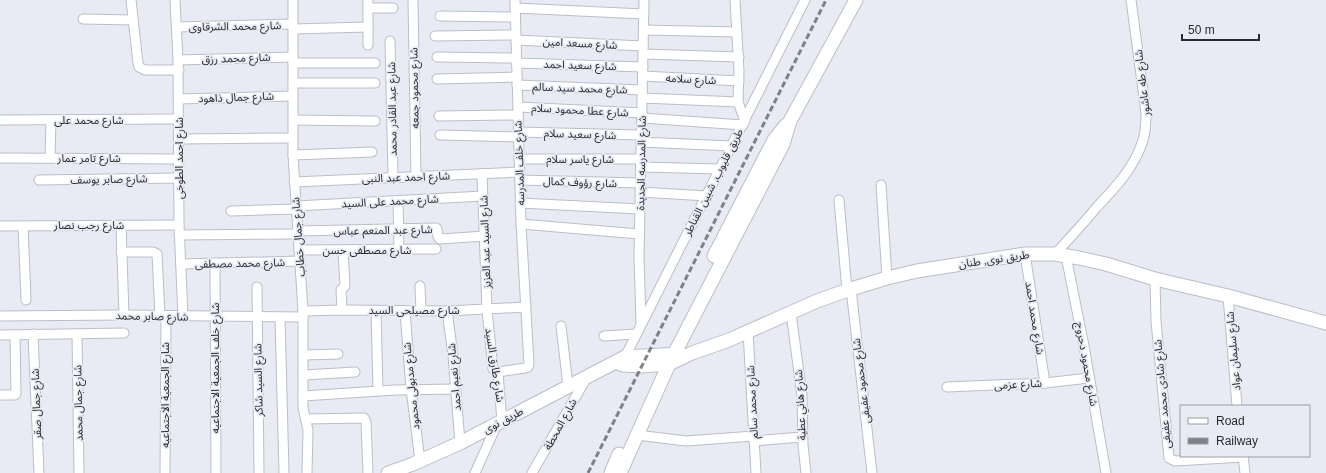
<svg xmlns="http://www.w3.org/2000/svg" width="1326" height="473" viewBox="0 0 1326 473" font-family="Arial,'Noto Sans Arabic',sans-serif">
	<rect width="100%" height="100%" fill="#e8ebf4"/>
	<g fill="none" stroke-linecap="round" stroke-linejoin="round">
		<defs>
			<g id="street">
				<path d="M131,0l7,63 1,4 6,3h34"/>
				<path d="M175,0l3,60 1,165 4,92"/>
				<path d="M293,0v155l10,156v97l5,22 -1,43"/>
				<path d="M413,0l3,177"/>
				<path d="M735,0l4,71 -1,31 7,19"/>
				<path d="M368,8h25"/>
				<path d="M515,8l129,6"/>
				<path d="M440,16l75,1"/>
				<path d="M83,19l50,1"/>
				<path d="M177,27l116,-3"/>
				<path d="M293,29l75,-2"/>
				<path d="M644,30l93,2"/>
				<path d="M435,36l81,-1"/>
				<path d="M516,40l127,6"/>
				<path d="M390,41l3,136"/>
				<path d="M368,45v-45"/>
				<path d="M643,54l96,3"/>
				<path d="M437,57l79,1"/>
				<path d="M178,60l115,-3"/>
				<path d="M293,63h82"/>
				<path d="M516,63l127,4"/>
				<path d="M643,76l96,5"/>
				<path d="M437,79l80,-2"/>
				<path d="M293,83h82"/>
				<path d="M517,85l125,5"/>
				<path d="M642,98l96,4"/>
				<path d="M179,99l114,-3"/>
				<path d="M518,107l124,6"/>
				<path d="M439,116l79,-1"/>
				<path d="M642,118l101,7"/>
				<path d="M0,120l179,-1"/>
				<path d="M293,120l82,1"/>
				<path d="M518,132l123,3"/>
				<path d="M440,135l78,2"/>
				<path d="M179,139l113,-1"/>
				<path d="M641,142l91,4"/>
				<path d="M293,155l79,-3"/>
				<path d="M0,158l179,1"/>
				<path d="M50,158l1,-38"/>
				<path d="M519,159h122"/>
				<path d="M641,167l79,2"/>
				<path d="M482,174l5,136 6,59 5,4 4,48"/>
				<path d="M39,180l140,-2"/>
				<path d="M520,180l120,3"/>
				<path d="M294,182l225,-10"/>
				<path d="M881,185l6,93"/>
				<path d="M640,192l67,4"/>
				<path d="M839,200l8,90"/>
				<path d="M398,201l1,48"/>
				<path d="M520,203l120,6"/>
				<path d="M296,206l187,-10"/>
				<path d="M231,211l65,-2"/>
				<path d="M521,224l118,10"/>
				<path d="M121,225l3,90"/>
				<path d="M0,226l179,-1"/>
				<path d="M23,226l3,74"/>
				<path d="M298,231l138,-3 1,1 1,8 2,2 45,-3"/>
				<path d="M179,235l119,-1"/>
				<path d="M299,250l137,-1"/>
				<path d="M121,252h32l4,2 3,62"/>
				<path d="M1025,254l20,129"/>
				<path d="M1055,254c14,-15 28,-30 41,-46 19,-20 39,-41 47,-68 3,-9 3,-18 3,-27l-15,-113"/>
				<path d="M1066,256l18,90 22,127"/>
				<path d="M215,263l1,210"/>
				<path d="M181,264l119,-3"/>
				<path d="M1155,279l1,42 13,137 6,3 68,-4"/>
				<path d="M420,286l1,25"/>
				<path d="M257,287l2,186"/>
				<path d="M851,289l21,184"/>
				<path d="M1228,296l9,110"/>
				<path d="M342,310l-1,-20 4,-4 -2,-36"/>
				<path d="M376,310l2,81"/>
				<path d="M303,311l39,-1 105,1 79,-4"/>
				<path d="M405,311l6,78 9,72"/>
				<path d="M447,311l6,44 7,88"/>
				<path d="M791,313l11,83 1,49 3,28"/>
				<path d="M0,316l124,-1 179,2"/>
				<path d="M280,317l4,156"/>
				<path d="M641,324l-2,-67 5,-257"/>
				<path d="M561,326l7,60"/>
				<path d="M748,331l8,142"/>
				<path d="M33,334l6,139"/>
				<path d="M77,334l2,139"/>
				<path d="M0,335l124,-2"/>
				<path d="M604,336l32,-2"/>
				<path d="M304,355l34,-1"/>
				<path d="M624,362l1,-5 180,-357"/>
				<path d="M498,372l27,-4 3,-1 1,-3 -8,-140 -6,-224"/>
				<path d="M304,375l51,-3"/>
				<path d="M947,387l98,-4 44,-5"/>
				<path d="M0,395h15l1,-1 -1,-59"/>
				<path d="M303,396l92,-6 60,-1"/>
				<path d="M306,419l58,-1 2,4 2,51"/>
				<path d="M637,435l49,6 68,-5"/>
				<path d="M754,441l48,-4"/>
				<path d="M1243,456l2,17"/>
				<path d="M165,473l1,-157"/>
				<path d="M475,473l22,-49"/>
				<path d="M532,473l55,-96"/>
			</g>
			<g id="secondary">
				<path d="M714,256l60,-116 12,-15"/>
				<path d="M616,362l7,3 19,1 27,-2 23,-11 37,-13 88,-39 34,-12 36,-11 30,-7 108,-17h30l24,4 27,6 49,15 73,17 98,27"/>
				<path d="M388,473l25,-9 47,-21 165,-86 56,-3"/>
				<path d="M611,473l8,-19"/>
				<path d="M620,473l49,-109 114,-220 7,-23 66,-121"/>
			</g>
		</defs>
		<use href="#street" stroke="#babec7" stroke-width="11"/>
		<use href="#secondary" stroke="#babec7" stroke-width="15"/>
		<use href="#street" stroke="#fff" stroke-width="9"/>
		<use href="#secondary" stroke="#fff" stroke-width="13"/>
		<path stroke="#7f8187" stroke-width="3" stroke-dasharray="6 3" stroke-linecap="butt" d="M588,473l238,-473"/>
	</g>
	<g text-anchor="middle" stroke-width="3.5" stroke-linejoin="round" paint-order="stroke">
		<g font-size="11" fill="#292a2d" stroke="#e8ebf4">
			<text transform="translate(235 26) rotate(-1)" y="4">شارع محمد الشرقاوى</text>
			<text transform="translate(580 43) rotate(3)" y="4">شارع مسعد امين</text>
			<text transform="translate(236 58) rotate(-2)" y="4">شارع محمد رزق</text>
			<text transform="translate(580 65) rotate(2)" y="4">شارع سعيد احمد</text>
			<text transform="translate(691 79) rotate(3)" y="4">شارع سلامه</text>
			<text transform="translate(1142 83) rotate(-97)" y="4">شارع طه عاشور</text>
			<text transform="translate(414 88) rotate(-91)" y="4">شارع محمود جمعه</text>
			<text transform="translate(580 88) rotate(2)" y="4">شارع محمد سيد سالم</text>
			<text transform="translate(236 97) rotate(-2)" y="4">شارع جمال ذاهود</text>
			<text transform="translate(392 109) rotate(-91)" y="4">شارع عبد القادر محمد</text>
			<text transform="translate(580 110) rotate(3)" y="4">شارع عطا محمود سلام</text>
			<text x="89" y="124">شارع محمد على</text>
			<text transform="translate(580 134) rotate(2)" y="4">شارع سعيد سلام</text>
			<text x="89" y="162">شارع تامر عمار</text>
			<text transform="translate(179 158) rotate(-90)" y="4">شارع احمد الطوخى</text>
			<text x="580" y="163">شارع ياسر سلام</text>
			<text transform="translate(519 163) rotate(-92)" y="4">شارع خلف المدرسه</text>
			<text transform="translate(641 163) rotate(-89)" y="4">شارع المدرسه الجديدة</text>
			<text transform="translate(406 177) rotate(-2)" y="4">شارع احمد عبد النبى</text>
			<text transform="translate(109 179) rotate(-1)" y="4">شارع صابر يوسف</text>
			<text transform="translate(580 182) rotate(2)" y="4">شارع رؤوف كمال</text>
			<text transform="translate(713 182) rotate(-63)" y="4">طريق قليوب, شبين القناطر</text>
			<text transform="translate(390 201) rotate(-3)" y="4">شارع محمد على السيد</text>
			<text x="89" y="229">شارع رجب نصار</text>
			<text transform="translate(383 230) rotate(-1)" y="4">شارع عبد المنعم عباس</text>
			<text transform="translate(298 237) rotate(-94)" y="4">شارع جمال خطاب</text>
			<text transform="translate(485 242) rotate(-92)" y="4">شارع السيد عبد العزيز</text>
			<text x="367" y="254">شارع مصطفى حسن</text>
			<text transform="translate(994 259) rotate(-8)" y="4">طريق نوى, طنان</text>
			<text transform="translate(240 263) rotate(-1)" y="4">شارع محمد مصطفى</text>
			<text x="414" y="314">شارع مصيلحى السيد</text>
			<text transform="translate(152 316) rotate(1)" y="4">شارع صابر محمد</text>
			<text transform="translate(1035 318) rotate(81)" y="4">شارع محمد احمد</text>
			<text transform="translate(1233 351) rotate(-95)" y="4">شارع سليمان عواد</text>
			<text transform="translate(1087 364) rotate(80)" y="4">شارع محمود دحروج</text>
			<text transform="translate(495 365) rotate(81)" y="4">شارع طارق السيد</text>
			<text transform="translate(215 368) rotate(-90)" y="4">شارع خلف الجمعية الاجتماعيه</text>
			<text transform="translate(454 377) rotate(-95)" y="4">شارع نعيم احمد</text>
			<text transform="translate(258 380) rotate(-91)" y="4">شارع السيد شاكر</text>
			<text transform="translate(861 381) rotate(-97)" y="4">شارع محمود عفيفى</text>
			<text transform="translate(1018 384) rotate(-3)" y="4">شارع عزمى</text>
			<text transform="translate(411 386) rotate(-96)" y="4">شارع مدبولى محمود</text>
			<text transform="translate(1162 394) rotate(-95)" y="4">شارع شادى محمد عفيفى</text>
			<text transform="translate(165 395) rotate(-90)" y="4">شارع الجمعية الاجتماعيه</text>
			<text transform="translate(752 402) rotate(-93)" y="4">شارع محمد سالم</text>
			<text transform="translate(78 403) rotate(-91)" y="4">شارع جمال محمد</text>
			<text transform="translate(36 404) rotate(-92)" y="4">شارع جمال صقر</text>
			<text transform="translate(800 405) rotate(-93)" y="4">شارع هاني عطية</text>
			<text transform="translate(503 420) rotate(-28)" y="4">طريق نوى</text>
			<text transform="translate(560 424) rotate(-61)" y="4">شارع المحطة</text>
		</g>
	</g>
	<rect x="1180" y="405" width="130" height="52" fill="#e8ebf4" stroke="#9c9ea4"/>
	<rect x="1188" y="418" width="20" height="6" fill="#ffffff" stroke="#9c9ea4"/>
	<text x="1216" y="425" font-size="12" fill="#292a2d">Road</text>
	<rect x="1188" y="438" width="20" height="6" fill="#7f8187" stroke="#9c9ea4"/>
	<text x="1216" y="445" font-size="12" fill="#292a2d">Railway</text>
	<path d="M1182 34v6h77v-6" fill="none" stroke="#292a2d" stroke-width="2"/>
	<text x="1188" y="34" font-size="12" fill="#292a2d" stroke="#e8ebf4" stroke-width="3" paint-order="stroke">50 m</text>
</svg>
